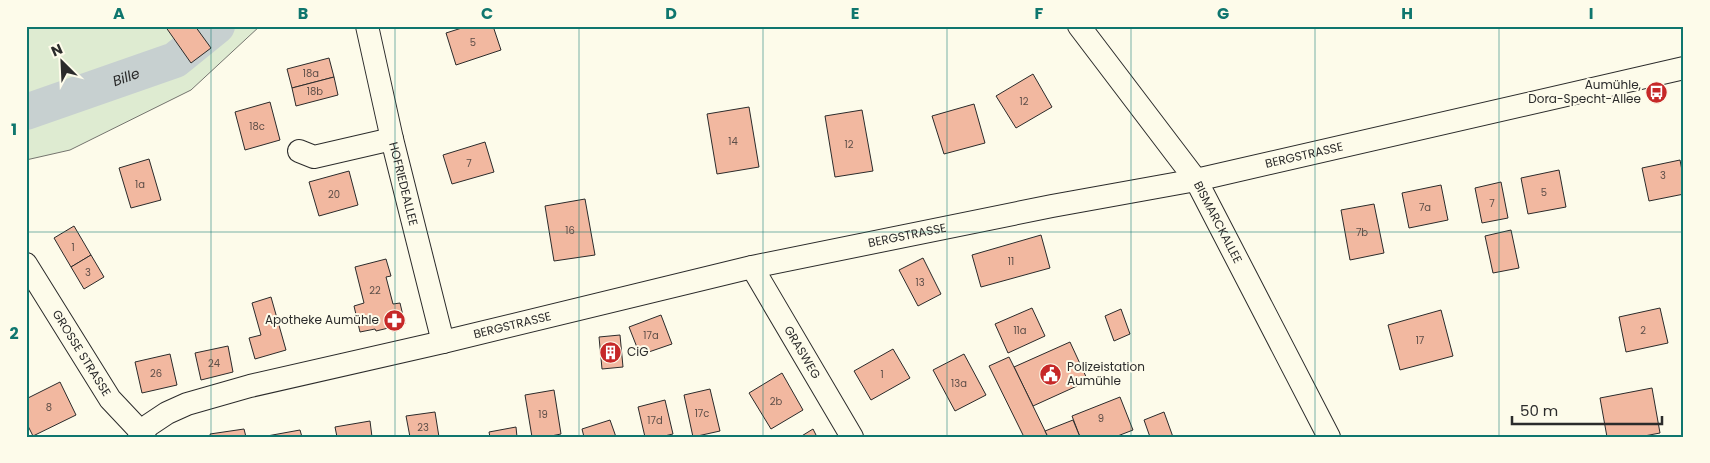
<svg xmlns="http://www.w3.org/2000/svg" width="1710" height="463" viewBox="0 0 1710 463" font-family="Poppins,sans-serif">
	<rect width="100%" height="100%" fill="#fdfbea"/>
	<path fill="#deebd1" stroke="#74746e" d="M26,26h234l-69,64 -121,60 -44,10z"/>
	<g fill="none" stroke-linecap="round" stroke-linejoin="round">
		<path stroke="#c7d0d0" stroke-width="36" id="s1" d="M26,112l149,-52 42,-34"/>
	</g>
	<g fill="#f2b8a0" stroke="#2b2b2b">
		<path d="M165,26h30l16,22 -20,15z"/>
		<path d="M468,26h25l8,24 -45,15 -10,-32z"/>
		<path d="M329,58l5,19 -42,11 -5,-19z"/>
		<path d="M1033,74l19,33 -36,21 -20,-32z"/>
		<path d="M334,77l4,18 -42,11 -4,-18z"/>
		<path d="M270,102l10,38 -35,10 -10,-38z"/>
		<path d="M974,104l11,39 -41,11 -12,-38z"/>
		<path d="M749,107l10,60 -42,7 -10,-60z"/>
		<path d="M862,110l11,61 -38,6 -10,-61z"/>
		<path d="M485,142l9,30 -42,12 -9,-29z"/>
		<path d="M149,159l12,41 -30,8 -12,-40z"/>
		<path d="M1680,160l4,21v13l-35,7 -7,-33z"/>
		<path d="M1559,170l7,37 -38,7 -7,-36z"/>
		<path d="M349,171l9,34 -39,11 -10,-34z"/>
		<path d="M1501,182l7,36 -26,5 -7,-35z"/>
		<path d="M1441,185l7,35 -39,8 -7,-35z"/>
		<path d="M585,199l10,56 -41,6 -9,-55z"/>
		<path d="M1374,204l10,49 -34,7 -9,-50z"/>
		<path d="M74,226l17,29 -20,12 -17,-29z"/>
		<path d="M1511,230l8,38 -26,5 -8,-37z"/>
		<path d="M1041,235l9,33 -69,19 -9,-32z"/>
		<path d="M91,255l13,22 -20,12 -13,-22z"/>
		<path d="M923,258l18,36 -23,12 -19,-36z"/>
		<path d="M386,259l5,17 -5,1 7,27 7,-1 5,21 -29,7 -1,-2 -15,3 -6,-26 10,-3 -9,-36z"/>
		<path d="M271,297l15,53 -31,9 -6,-21 12,-3 -9,-32z"/>
		<path d="M1032,308l13,28 -37,17 -13,-29z"/>
		<path d="M1660,308l8,35 -42,9 -7,-35z"/>
		<path d="M1121,309l9,25 -16,7 -9,-25z"/>
		<path d="M1441,310l12,46 -53,14 -12,-45z"/>
		<path d="M661,315l11,29 -32,11 -11,-28z"/>
		<path d="M620,335l3,32 -21,2 -3,-32z"/>
		<path d="M1070,342l18,39 -55,25 -19,-39z"/>
		<path d="M228,346l5,26 -32,8 -6,-27z"/>
		<path d="M893,349l17,29 -39,22 -17,-29z"/>
		<path d="M170,354l7,31 -35,8 -7,-31z"/>
		<path d="M964,354l22,41 -31,16 -22,-41z"/>
		<path d="M1009,357l5,10 34,70h-24l-35,-71z"/>
		<path d="M782,373l21,37 -32,19 -22,-36z"/>
		<path d="M60,382l16,33 -43,21 -7,-14v-23z"/>
		<path d="M1652,388l8,45 -21,4h-32l-7,-39z"/>
		<path d="M710,389l10,42 -27,6 -9,-42z"/>
		<path d="M554,390l7,44 -15,3h-14l-7,-42z"/>
		<path d="M1120,397l13,33 -18,7h-35l-8,-21z"/>
		<path d="M665,400l8,34 -13,3h-15l-7,-30z"/>
		<path d="M435,412l4,25h-29l-4,-21z"/>
		<path d="M1164,412l9,25h-23l-6,-17z"/>
		<path d="M610,420l6,17h-32l-2,-8z"/>
		<path d="M1073,420l7,17h-32l-3,-6z"/>
		<path d="M370,421l2,16h-35l-2,-10z"/>
		<path d="M516,427l1,10h-27l-1,-5z"/>
		<path d="M244,429l2,8h-35l-1,-3z"/>
		<path d="M813,429l4,8h-17z"/>
		<path d="M300,430l2,7h-35v-1z"/>
	</g>
	<g fill="none" stroke-linecap="round" stroke-linejoin="round">
		<defs>
			<g id="minor">
				<path id="s2" d="M367,26l25,113 51,203"/>
				<path id="s3" d="M1079,26l117,154 133,257"/>
				<path d="M299,151l15,6 78,-18"/>
				<path id="s4" d="M26,264l84,135 32,34"/>
				<path id="s5" d="M752,267l100,170"/>
				<path id="s6" d="M139,437l10,-12 18,-12 20,-9 63,-18 193,-44 309,-75 300,-61 144,-26 488,-112"/>
			</g>
		</defs>
		<use href="#minor" stroke="#2b2b2b" stroke-width="24"/>
		<use href="#minor" stroke="#fdfbea" stroke-width="22"/>
	</g>
	<path fill="none" stroke="#0f766e" stroke-width="1" stroke-opacity="0.55" d="M211,26v411M395,26v411M579,26v411M763,26v411M947,26v411M1131,26v411M1315,26v411M1499,26v411M26,232h1658"/>
	<defs>
		<symbol id="bus-disc" viewBox="-11 -11 22 22"><circle r="9.5" fill="#c62828" stroke="#fdfbea"/><path d="M-5-6H5V4H4V6H2V4H-2V6H-4V4H-5ZM-3.5-4V0h7V-4ZM-3.5 1.2v1.5H-2V1.2ZM2 1.2v1.5H3.5V1.2Z" fill="#fff"/></symbol>
		<symbol id="pharmacy-disc" viewBox="-11 -11 22 22"><circle r="9.5" fill="#c62828" stroke="#fdfbea"/><path d="M-2-6h4v4h4v4h-4v4h-4v-4h-4v-4h4Z" fill="#fff"/></symbol>
		<symbol id="building-disc" viewBox="-11 -11 22 22"><circle r="9.5" fill="#c62828" stroke="#fdfbea"/><path d="M-4-6H4V6H1V3H-1V6H-4ZM-2.5-4.3h1.7v1.8h-1.7ZM.8-4.3h1.7v1.8H.8ZM-2.5-1h1.7V.8h-1.7ZM.8-1h1.7V.8H.8Z" fill="#fff"/></symbol>
		<symbol id="civic-disc" viewBox="-11 -11 22 22"><circle r="9.5" fill="#c62828" stroke="#fdfbea"/><path d="M-.6-6.5H3V-4.5H.6V-3L4-1V1h2V6H-6V1h2V-1L-.6-3ZM-1.2 2.5V6h2.4V2.5Z" fill="#fff"/></symbol>
	</defs>
	<g fill-rule="evenodd">
		<use href="#bus-disc" x="1644" y="80" width="25" height="25"/>
		<use href="#pharmacy-disc" x="382" y="308" width="25" height="25"/>
		<use href="#building-disc" x="598" y="340" width="25" height="25"/>
		<use href="#civic-disc" x="1038" y="362" width="25" height="25"/>
	</g>
	<g text-anchor="middle" stroke-width="4" stroke-linejoin="round" paint-order="stroke">
		<g font-size="10" fill="#5d4e48">
			<text x="473" y="46">5</text>
			<text x="311" y="77">18a</text>
			<text x="315" y="95">18b</text>
			<text x="1024" y="105">12</text>
			<text x="257" y="130">18c</text>
			<text x="733" y="145">14</text>
			<text x="849" y="148">12</text>
			<text x="469" y="167">7</text>
			<text x="1663" y="179">3</text>
			<text x="140" y="188">1a</text>
			<text x="1544" y="196">5</text>
			<text x="334" y="198">20</text>
			<text x="1492" y="207">7</text>
			<text x="1425" y="211">7a</text>
			<text x="570" y="234">16</text>
			<text x="1362" y="236">7b</text>
			<text x="73" y="251">1</text>
			<text x="1011" y="265">11</text>
			<text x="88" y="276">3</text>
			<text x="920" y="286">13</text>
			<text x="375" y="294">22</text>
			<text x="1020" y="334">11a</text>
			<text x="1643" y="334">2</text>
			<text x="651" y="339">17a</text>
			<text x="1420" y="344">17</text>
			<text x="214" y="367">24</text>
			<text x="156" y="377">26</text>
			<text x="882" y="378">1</text>
			<text x="959" y="387">13a</text>
			<text x="776" y="405">2b</text>
			<text x="49" y="411">8</text>
			<text x="702" y="417">17c</text>
			<text x="543" y="418">19</text>
			<text x="1101" y="422">9</text>
			<text x="655" y="424">17d</text>
			<text x="423" y="431">23</text>
		</g>
		<g font-size="12" fill="#2b2b2b" stroke="#fdfbea" text-anchor="end">
			<text x="1641" y="89">Aumühle,<tspan x="1641" dy="14">Dora-Specht-Allee</tspan></text>
			<text x="379" y="324">Apotheke Aumühle</text>
			<text x="627" y="356" text-anchor="start">CiG</text>
			<text x="1067" y="371" text-anchor="start">Polizeistation<tspan x="1067" dy="14">Aumühle</tspan></text>
		</g>
		<g font-size="12" fill="#2b2b2b" stroke="#fdfbea">
			<text dy="4" stroke="none"><textPath href="#s6" startOffset="1204">BERGSTRASSE</textPath></text>
			<text dy="4" stroke="none"><textPath href="#s2" startOffset="162">HOFRIEDEALLEE</textPath></text>
			<text dy="4" stroke="none"><textPath href="#s3" startOffset="241">BISMARCKALLEE</textPath></text>
			<text dy="4" stroke="none"><textPath href="#s6" startOffset="799">BERGSTRASSE</textPath></text>
			<text dy="4" stroke="none"><textPath href="#s6" startOffset="394">BERGSTRASSE</textPath></text>
			<text dy="4" stroke="none"><textPath href="#s5" startOffset="99">GRASWEG</textPath></text>
			<text dy="4" stroke="none"><textPath href="#s4" startOffset="105">GROSSE STRASSE</textPath></text>
		</g>
		<g font-size="14" font-style="italic" fill="#2b2b2b" stroke="#fdfbea">
			<text dy="5" stroke="none"><textPath href="#s1" startOffset="106">Bille</textPath></text>
		</g>
	</g>
	<rect width="1710" height="463" fill="none" stroke="#fdfbea" stroke-width="55"/>
	<g transform="translate(62 62) rotate(336)" stroke="#fdfbea" stroke-width="4" paint-order="stroke">
	<path d="M0-4L9 19L0 12L-9 19Z" fill="#2b2b2b"/>
	<text y="-8" font-size="14" font-weight="bold" text-anchor="middle" fill="#2b2b2b">N</text>
	</g>
	<path d="M1512 416v8h150v-8" fill="none" stroke="#2b2b2b" stroke-width="2.5"/>
	<text x="1520" y="416" font-size="15" fill="#2b2b2b" stroke="#fdfbea" stroke-width="4" paint-order="stroke">50 m</text>
	<rect x="28" y="28" width="1654" height="408" fill="none" stroke="#0f766e" stroke-width="2"/>
	<g font-size="16" text-anchor="middle" font-weight="bold" fill="#0f766e">
		<text x="119" y="19">A</text>
		<text x="303" y="19">B</text>
		<text x="487" y="19">C</text>
		<text x="671" y="19">D</text>
		<text x="855" y="19">E</text>
		<text x="1039" y="19">F</text>
		<text x="1223" y="19">G</text>
		<text x="1407" y="19">H</text>
		<text x="1591" y="19">I</text>
		<text x="14" y="135">1</text>
		<text x="14" y="339">2</text>
	</g>
</svg>
